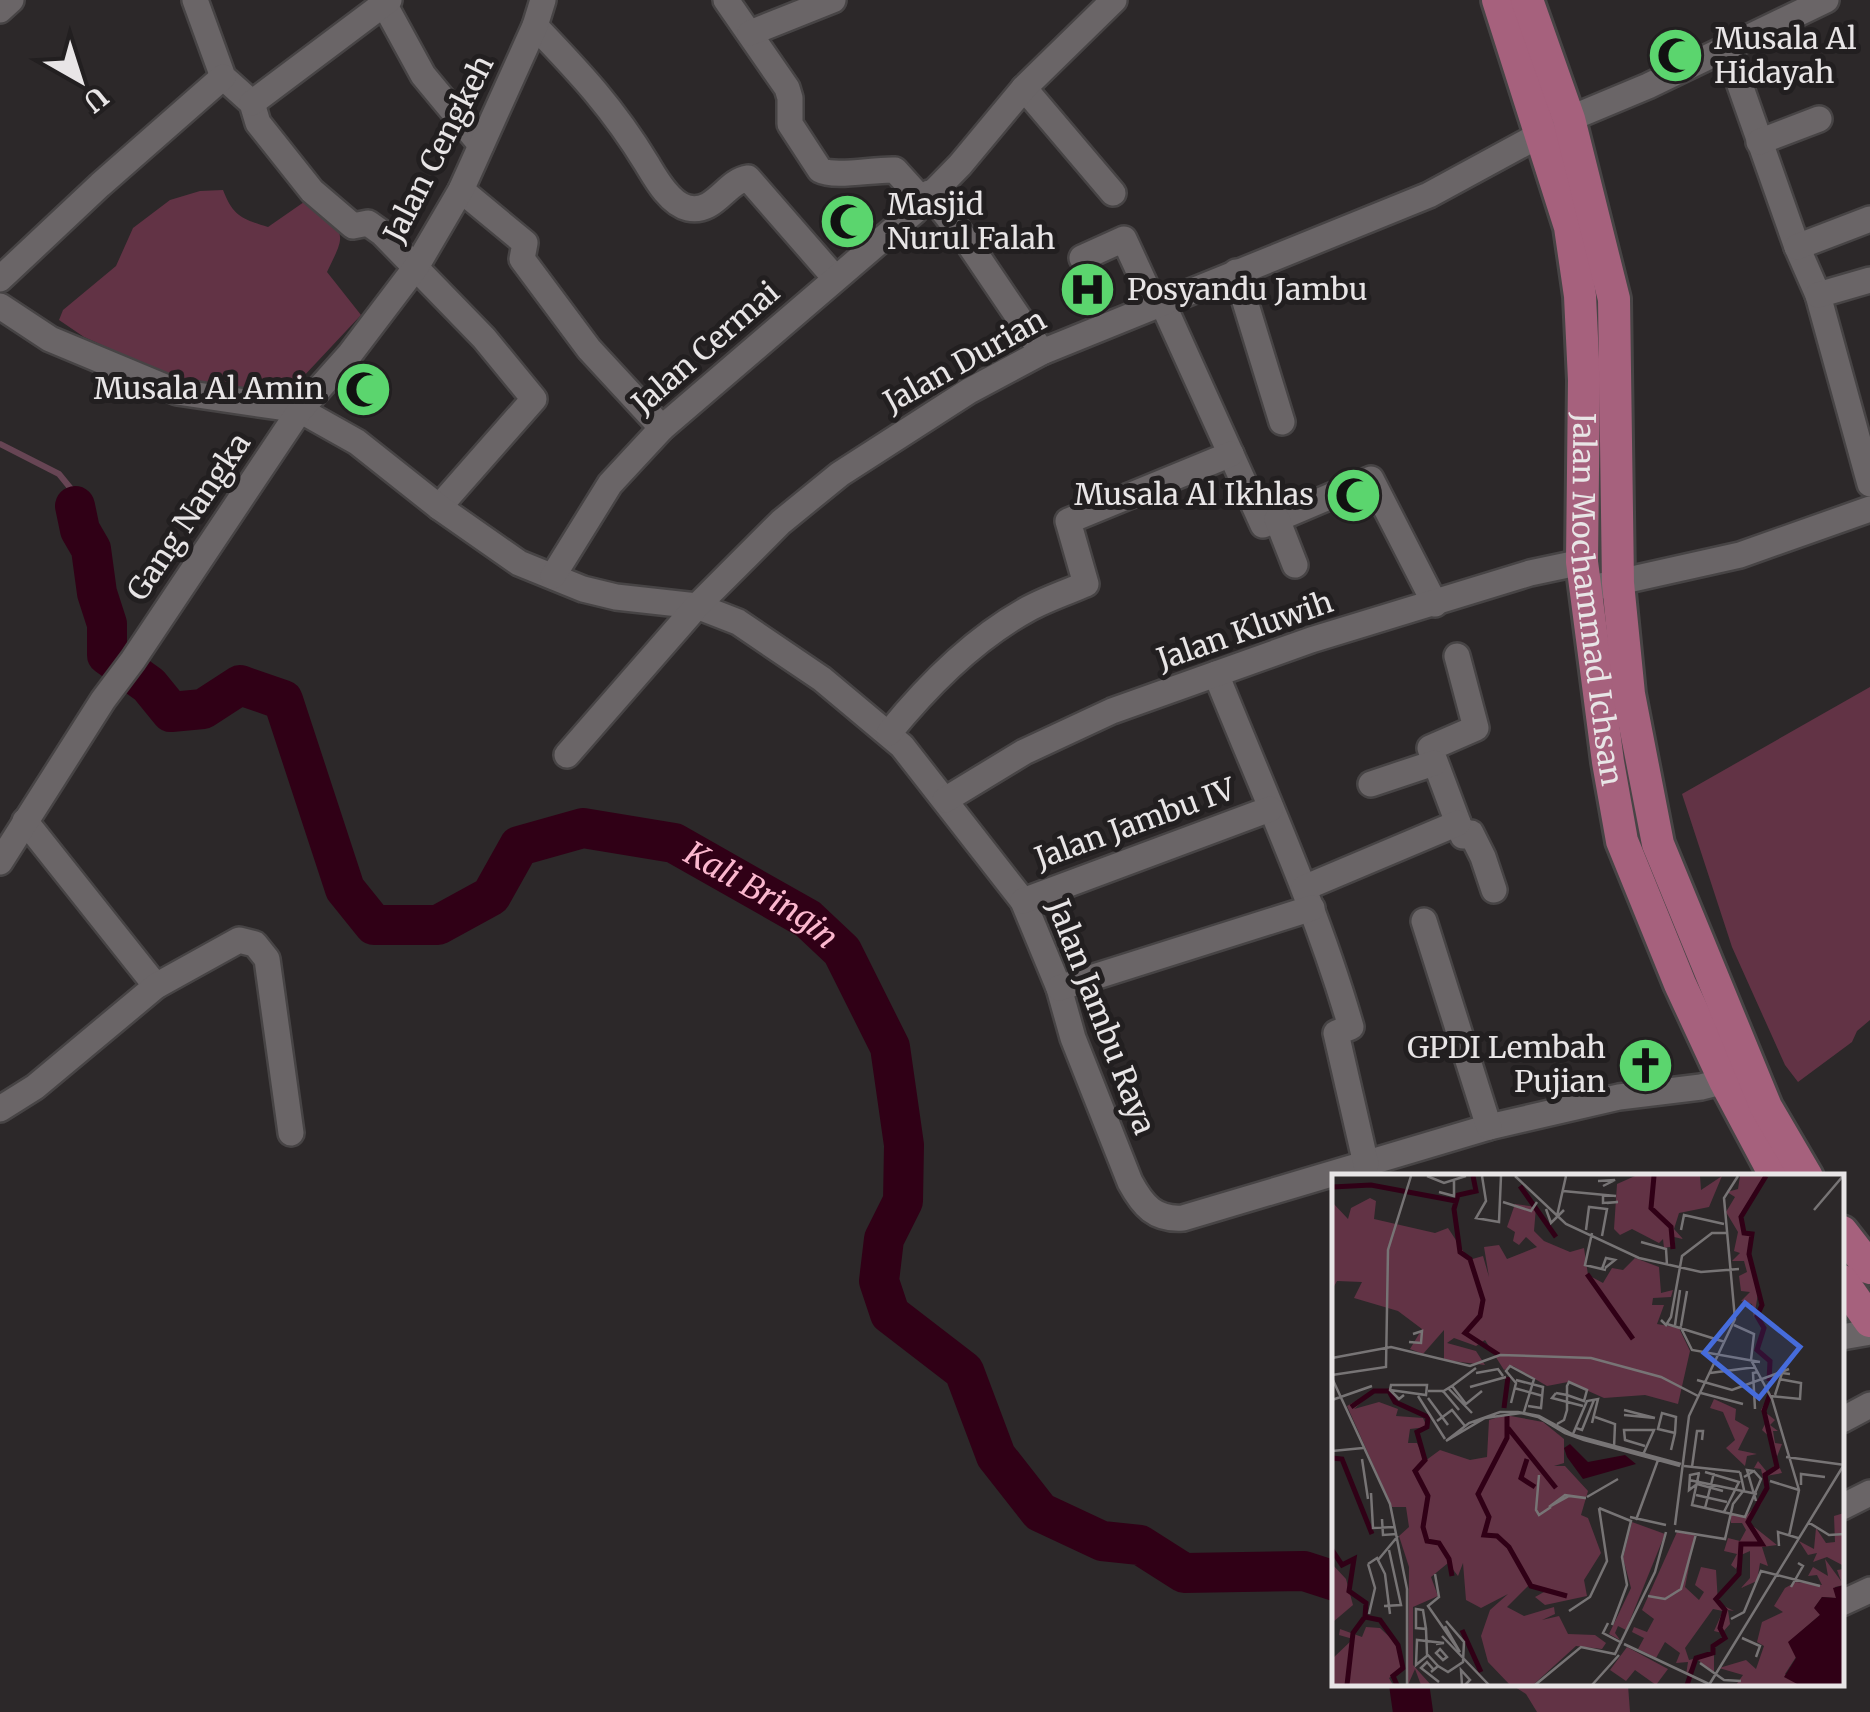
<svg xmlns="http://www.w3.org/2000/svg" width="1870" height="1712" viewBox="0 0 1870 1712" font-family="Merriweather,serif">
	<rect width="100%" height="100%" fill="#2c2829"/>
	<g fill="#623345">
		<path d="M223,190c10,26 19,29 45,37l36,-25h11c30,34 32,29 12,70l34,43 -59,63 -19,11 -21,3 -93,-17 -85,-38 -25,-17 4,-10 53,-44 17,-38 37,-28 30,-9z"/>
		<path d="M1870,687v333l-13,11 -5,11 -54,40 -13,-17 -53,-118 -50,-153z"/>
		<path d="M1512,1685h116l2,27h-93l-11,-18z"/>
	</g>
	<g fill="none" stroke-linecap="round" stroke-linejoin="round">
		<path stroke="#674554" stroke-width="6" d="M0,444l59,30 13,16 3,16"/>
		<g stroke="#300016" stroke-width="40">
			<path id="s1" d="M75,506l5,24 11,19 6,44 10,31v31l42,30 22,27 32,-3 37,-24 43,15 62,189 29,36h64l53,-29 28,-50 64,-18 91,15 134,76 34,32 48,96 14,98 -1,56 -19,38 -5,42 11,33 74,57 32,85 44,56 62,29 38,4 44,28 120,-2 31,10"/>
			<path d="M1409,1684l4,28"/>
		</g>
		<defs>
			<g id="minor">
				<path d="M195,0l28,77 29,26 6,20 54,68 41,35 15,-3 14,10 102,105 50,61 -95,108"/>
				<path d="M382,0l41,75 58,70"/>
				<path d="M726,0l61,88 3,10v26l30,46c15,8 53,-1 75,0l28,31"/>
				<path d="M0,10l11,-10"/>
				<path d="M535,26c45,47 78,82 112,138 9,15 23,40 41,44 27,6 38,-27 60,-30l87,100"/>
				<path d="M750,33l83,-33"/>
				<path d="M1727,48l70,199 21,48 52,189"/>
				<path d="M1024,88l89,105"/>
				<path d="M252,103l137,-103"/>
				<path d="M1759,142l60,-23"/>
				<path d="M461,190l64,53 -3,16 67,90 73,79"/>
				<path d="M929,193l40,51 73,108"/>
				<path d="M1797,247l73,-28"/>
				<path d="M1082,258l42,-19 30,65"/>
				<path d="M1236,272l46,150"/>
				<path d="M0,279l100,-94 123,-108"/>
				<path d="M1818,295l52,-15"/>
				<path d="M1162,302l101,223 108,-46 64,125"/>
				<path d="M0,306l50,33 127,53 123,18 57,32 82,65 80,56 64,26 33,8 81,9 41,16 84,57 80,67 121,155 36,87 14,50 57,144c13,24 25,38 53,36l306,-91 130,-30 82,-10 24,-6"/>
				<path d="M1277,519l18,46"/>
				<path d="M553,576l57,-92 52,-56 253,-217 45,-46 64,-77 90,-88"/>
				<path d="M1601,586l139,-31 130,-46"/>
				<path d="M1457,656l19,72 -46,20 33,88 8,-3 12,24 11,33"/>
				<path d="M1216,674c47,117 100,232 135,353l-15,6 30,131"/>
				<path d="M889,733c38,-47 86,-95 139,-124 18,-10 39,-17 58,-25l-18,-63 163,-67"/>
				<path d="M567,755l130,-149 84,-84 59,-48 129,-83 73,-39 387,-157 140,-76 79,-33 178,-86"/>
				<path d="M1371,784l63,-21"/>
				<path d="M945,800l79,-48 88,-41 199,-71 219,-67 52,-11"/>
				<path d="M25,821l131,165"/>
				<path d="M0,862l103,-162 30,-40 167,-250 50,-56 66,-87 45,-77 74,-164 8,-26"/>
				<path d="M1304,888l154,-65"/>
				<path d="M1023,901l247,-92"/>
				<path d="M1424,921l65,206"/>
				<path d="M1059,988l253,-80"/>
				<path d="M0,1109l35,-22 121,-101 83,-46 16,4 12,15 24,174"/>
				<path d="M1842,1337l28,-5"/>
				<path d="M1842,1420l28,-15"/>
				<path d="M1842,1507l28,-14"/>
				<path d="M1842,1603l28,-13"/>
			</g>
			<g id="major">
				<path id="s2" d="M1498,0l72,227 10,69 4,84 -2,182 26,200 14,79 58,143 45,97 51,96"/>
				<path d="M1527,0l42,119 45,180 4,284 11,111 29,150 108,263 41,70"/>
				<path d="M1842,1232l28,36"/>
				<path d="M1842,1281l28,40"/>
			</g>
		</defs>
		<use href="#minor" stroke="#474445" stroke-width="30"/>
		<use href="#major" stroke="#474445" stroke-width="38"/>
		<use href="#minor" stroke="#6a6567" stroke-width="25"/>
		<use href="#major" stroke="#a6617d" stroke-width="32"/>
	</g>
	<defs>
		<symbol id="mosque-disc" viewBox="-11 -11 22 22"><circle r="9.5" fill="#5bd56e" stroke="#221f20"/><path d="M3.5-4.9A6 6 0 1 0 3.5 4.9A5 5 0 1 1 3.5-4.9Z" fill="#111"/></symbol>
		<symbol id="hospital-disc" viewBox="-11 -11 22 22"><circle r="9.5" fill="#5bd56e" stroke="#221f20"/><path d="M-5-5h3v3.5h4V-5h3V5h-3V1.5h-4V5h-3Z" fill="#111"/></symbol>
		<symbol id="church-disc" viewBox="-11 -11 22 22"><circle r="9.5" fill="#5bd56e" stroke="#221f20"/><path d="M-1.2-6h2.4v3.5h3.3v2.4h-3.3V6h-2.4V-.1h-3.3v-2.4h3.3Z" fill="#111"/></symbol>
	</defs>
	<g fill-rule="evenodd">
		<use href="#mosque-disc" x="1644" y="24" width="63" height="63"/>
		<use href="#mosque-disc" x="816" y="190" width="63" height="63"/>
		<use href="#hospital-disc" x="1056" y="258" width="63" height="63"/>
		<use href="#mosque-disc" x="332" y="358" width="63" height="63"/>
		<use href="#mosque-disc" x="1322" y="464" width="63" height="63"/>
		<use href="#church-disc" x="1614" y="1034" width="63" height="63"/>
	</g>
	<g text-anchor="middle" stroke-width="10" stroke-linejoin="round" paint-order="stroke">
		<g font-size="30" fill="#e8e5e6" stroke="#221f20" text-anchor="start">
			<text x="1714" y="49">Musala Al<tspan x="1714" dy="34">Hidayah</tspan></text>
			<text x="887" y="215">Masjid<tspan x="887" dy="34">Nurul Falah</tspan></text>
			<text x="1127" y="300">Posyandu Jambu</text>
			<text x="324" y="399" text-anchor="end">Musala Al Amin</text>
			<text x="1314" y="505" text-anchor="end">Musala Al Ikhlas</text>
			<text x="1606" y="1058" text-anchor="end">GPDI Lembah<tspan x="1606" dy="34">Pujian</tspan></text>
		</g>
		<g font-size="30" fill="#e8e5e6" stroke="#221f20">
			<text transform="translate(439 149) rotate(-63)" y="10">Jalan Cengkeh</text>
			<text transform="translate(706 348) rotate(-41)" y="10">Jalan Cermai</text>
			<text transform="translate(965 361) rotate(-29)" y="10">Jalan Durian</text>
			<text transform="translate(189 517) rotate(-56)" y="10">Gang Nangka</text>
			<text dy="10" stroke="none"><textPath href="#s2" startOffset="612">Jalan Mochammad Ichsan</textPath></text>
			<text transform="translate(1245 631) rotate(-19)" y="10">Jalan Kluwih</text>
			<text transform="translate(1135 824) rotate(-20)" y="10">Jalan Jambu IV</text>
			<text transform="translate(1101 1017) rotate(69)" y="10">Jalan Jambu Raya</text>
		</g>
		<g font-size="32" font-style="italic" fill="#fbb7ce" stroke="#221f20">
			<text dy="11" stroke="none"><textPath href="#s1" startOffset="1050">Kali Bringin</textPath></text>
		</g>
	</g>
	<g transform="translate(1332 1174)">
		<rect width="512" height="512" fill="#2c2829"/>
		<path d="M303,2h65l1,14 21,-14 -13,31 -30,6 -5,16 9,10 -9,-2 1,9 -11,2 -1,-9 -4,4 -27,-14 -12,6 -6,-6 3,-45zM408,2h25l-26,40 4,16 8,4 -3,17 11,34 -5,31 -2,-14 -11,-3 9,-9 -9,-1 -2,-15 8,-4 -3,-11h-12l8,-8 -6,-2 4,-19 -12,-20 9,-15 -8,-5 11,-3zM38,24l6,3 -2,18 61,14 13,-5 21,32 14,-4 6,21 -5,-30 15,-2 8,14 30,-12 -11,-10 -7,8 -6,-4 2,-9 -8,-5 8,-23 21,3 -2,24 10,10 26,11 14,-4 4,27 15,8 9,-15 11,2 12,-12 24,9 2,26 12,-3 -2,7 -18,1 -1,7h12l-7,19 22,4 11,23 -12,53 -33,-9 -41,3 -36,-16 -21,4 -34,-20 -9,4 -19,-30 -9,6 -22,-8 -7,5 29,8 9,14 -41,-5v-30l-21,24 -13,-5 12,-20 -24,-18 -44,-13 8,-16 -25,-1 -5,9v-88l16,17 3,-11zM42,217l-20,18 25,-7 19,7 -2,7 27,2 4,9 -17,2 -2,14h9l8,18 15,-11 30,10 17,-3 2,-37 16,-5 38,7 21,17v24l-10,3h11l23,25 -7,24 7,3 13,35 -17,27 3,16 -42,9 -10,-8 9,-5 -15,-7 -22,22 17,9 30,-9 1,7 -13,6 17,-4 9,18 27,1 11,8 -4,6 -26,-3 -43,39h-23l-22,-23 -7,-26 9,-26 18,-16 -27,14 -15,-8 -3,-37 -5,13 -10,-13 -17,14 7,19 -25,11v58l18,20h-10l-6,-16 -7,16 1,-118 -10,-31 10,-9 -3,-20h-14l-45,-101zM437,221l-4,17 10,8 -5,5 8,6h-5l2,12 7,1 -6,15 6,14 -16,3 2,13 -7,15 -13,18 29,23 -15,2 6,19 -8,-3 -3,18 -16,7 9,-10v-27l-9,4 -5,14 -5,-4 6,-11 -13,-3 4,-13 12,3 6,-11 -4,-7h-11v-9l14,3 15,-15 5,-14 -4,-19 -7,-1 4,-7 9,11 9,-8 -3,-24 -11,-10 6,-12 -7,-8zM382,225l22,10 -1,11 14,8 -11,22 19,4 -10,2 -2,10 -19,-18 9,-8 -12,-28 -13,-4zM512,339v53l-17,-9 -14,5 4,-9 -9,2 -9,-14 15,8 2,-21 10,15 9,-1 -1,-26zM300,348l33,12 -39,96 -8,-4 -3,7 5,7 -11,-6 22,-46 -8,-30zM345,358l18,3 -10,52 14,13 5,-8 -9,-7 6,-18 15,3 2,33 16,8 -6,-1 2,14 -8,9 -8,-2 9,-20 -10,-2 -28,39 4,12 25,-6v20l-17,-15 -11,16 2,-13 -12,1 4,-10 -15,-11 -9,16 -18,-9 6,-11 -12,-6 2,-5 13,5 7,-13 -12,-9zM493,385l16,22 -4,-11 7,-1v16l-9,2 1,11 -14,-1 -7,10 6,7 -32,28 7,15 -11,17 14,11h-63l7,-10 -24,-7 27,-8 10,9 8,-23 -7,-4 5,-20 21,-10 -9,-6 11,-18 11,-6 26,3 -5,-10 -9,1 5,-9 15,9zM0,390l14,15 7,26 -20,17zM34,453l14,1 17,16 6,23 -14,11 4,7h-61v-26l21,-20 -14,-4 1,-6 22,8zM295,473l41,22 -12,16 -21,-15 -9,11 -16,-11z" fill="#623345"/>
		<path d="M238,270l18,18 37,-7 11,9 -53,15 -16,-22 -3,-9zM512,411v100h-45l-15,-8 12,-19 -8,-16 32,-27 -6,-7 8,-11 14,1 -3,-10z" fill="#300016"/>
		<path fill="none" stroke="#300016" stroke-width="5" d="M141,2l3,15 -18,4 -4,14 6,43 10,7 13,41 -3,16 -15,17 34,22M322,2l-3,32 20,19 2,22M434,2l-25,41 3,16 8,1 -3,20 13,51 -5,11 7,12 -7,22 13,11 -1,20M188,12l36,51M0,13l39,-2 85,16M255,100l46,65M19,233l23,-16h15l6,11 33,15 -1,10 -10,5 8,28 -10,11 13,25 -5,31 4,14 12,2 10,16 3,17M172,234l4,-31M175,241v23l-29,56 11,23 -5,18 13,1 12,11 22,39 36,10M176,254l48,60M0,284l10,1 30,75M195,285l-6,19 14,9M0,376l10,15 12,-6 -5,32 17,12 -1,14 15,3 18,25 5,23 -10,8 4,9M130,456l19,42M15,511l6,-52 11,-15M355,511l9,-27 17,-5v-7l12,-8 -5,-10 5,-18 -9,-11 23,-25 2,-30h21l-14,-22 19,-34 -2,-13 12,-8 -13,-56 6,-17"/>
		<path fill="none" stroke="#777475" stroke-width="2.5" d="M95,2l17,7 22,-7M150,2l4,25 -10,17 23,4 2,-46M183,2l51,48 73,34 62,14 38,-3M266,7l17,-1 -12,6M231,17l53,5M107,18l15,4v-16M271,21v8l15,-1 -11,1M171,28l28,9 6,-9M214,35l5,14 13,-13M482,36l29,-34M225,42l9,-40M254,56l3,-23 18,2 -5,27M349,56l3,-15 40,9M260,59l-7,32 21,5M309,68l25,7 1,16M270,95l4,-11 9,2 -10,8M329,146l5,5 5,-8 11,-61 30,-23h14M335,150l58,18M343,151l5,-35M402,151l20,9 -3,26 21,39 27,91 -10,46M348,152l12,24 68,12M349,152l6,-35M77,168l12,1 1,-12 -9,3M0,184l59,-11 79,19 30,-11 91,3 70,19 37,19M144,199l22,-4 5,7M378,199l46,-6M0,201l54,-8 2,-117 23,-74M0,204l58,126 17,85v96M184,206l27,7 -2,21 -13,-2M365,206l35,10 57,-21M120,212l24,-18M138,213l36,-10M116,214l24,25M182,214l29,8M58,216l36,5 1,-10h-36l-1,5 9,9 5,-4M96,217h15l16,19M110,218l10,-6 14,18 16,-13M224,219l11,2 17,6 3,-11 -18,-8 -2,4v24l-3,10 -7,4M224,219l-4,5 31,8M369,219l42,11M443,221l7,-22 8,1M86,222l27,43M438,222l30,3 1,-16 -22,-4M96,224l20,27M0,226l40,-14M179,229l5,-20 -10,-12 4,-5 24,13 -10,33M423,235l-2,-36 5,-1M292,236l31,8M292,241l31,3M263,243l20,7 -1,24M105,247l15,-11 13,16M244,254l6,2 12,-30M241,260l14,-33 11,-2 -6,24M339,276l4,-17 1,-16 -14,-4 -4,16 17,4M0,277l31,-3M310,283l12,-27h-30l1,10 20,6M454,283l59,8M30,285l6,40M348,292l-96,-26 -19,-7 -27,-16 -17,-4 -36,5 -39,23 23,-18 31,-11h18l21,4 35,19 107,29M352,292l56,6M360,293l5,-36h6l-1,9M421,297l-6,-1 9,31M373,298l34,10 -15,30M367,299l-7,32 53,12 16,-38 -7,-8 -10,6M368,299l-10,2 -1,15 8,-6 26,7M207,301l-3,35 3,5 12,-8M357,306l68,14M438,307l29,9M469,311v-11l24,3M39,319l2,35 21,-1M364,321l31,7M255,323l31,-18M253,324l-16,-2 -20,11 16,-12 21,3M267,334l32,13 -9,36 5,28 -15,40M373,334l9,-35M298,343l36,8M50,345l1,16 14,-1M304,346l22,-60M476,348l21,13 16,-1M343,351l14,-109 46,-97 -11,-121 14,-22M343,357l50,8 8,-35 11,-14 -4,-18M447,372l-1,-14 20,6M46,386l20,-24M36,390l9,-6 8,16 5,40M36,390l7,24 -6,26M103,400l4,23 -11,9 32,46 -15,-26M459,413l12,-21 -5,-3M316,422l17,3 16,-10 15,-55M52,432l17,-1 -12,-55M237,437l21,-14 17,-36 -8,-53M399,445l13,-7 17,-41 59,15M276,449l-5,10 19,10M94,455l-3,-19 -7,-1v19l10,1 1,25 11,12M110,462l47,49M410,464l18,8 -4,11M292,470l85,40M108,475l7,8 -4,3 -7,-7zM96,481l-12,10 1,-25 27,3 -8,1M368,489l24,17 17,1M102,496l-7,-8 -6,6 18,14M99,498l7,-6 10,6 15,-10 1,-20 -18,-21M130,511l-1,-15 9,10 -5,5M203,511l46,-38 34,7 40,-82 11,-40M260,511l27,-30M377,511l136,-222"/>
		<path fill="#466cdb" fill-opacity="0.15" stroke="#466cdb" stroke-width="5" d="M413,129l55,44 -41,51 -55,-45z"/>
		<rect width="512" height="512" fill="none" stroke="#e8e5e6" stroke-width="5"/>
	</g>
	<g transform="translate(80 80) rotate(141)" stroke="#221f20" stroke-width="8" paint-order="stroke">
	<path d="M0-8L18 38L0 25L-18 38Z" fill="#e8e5e6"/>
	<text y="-15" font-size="28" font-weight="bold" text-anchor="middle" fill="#e8e5e6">U</text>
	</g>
</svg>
